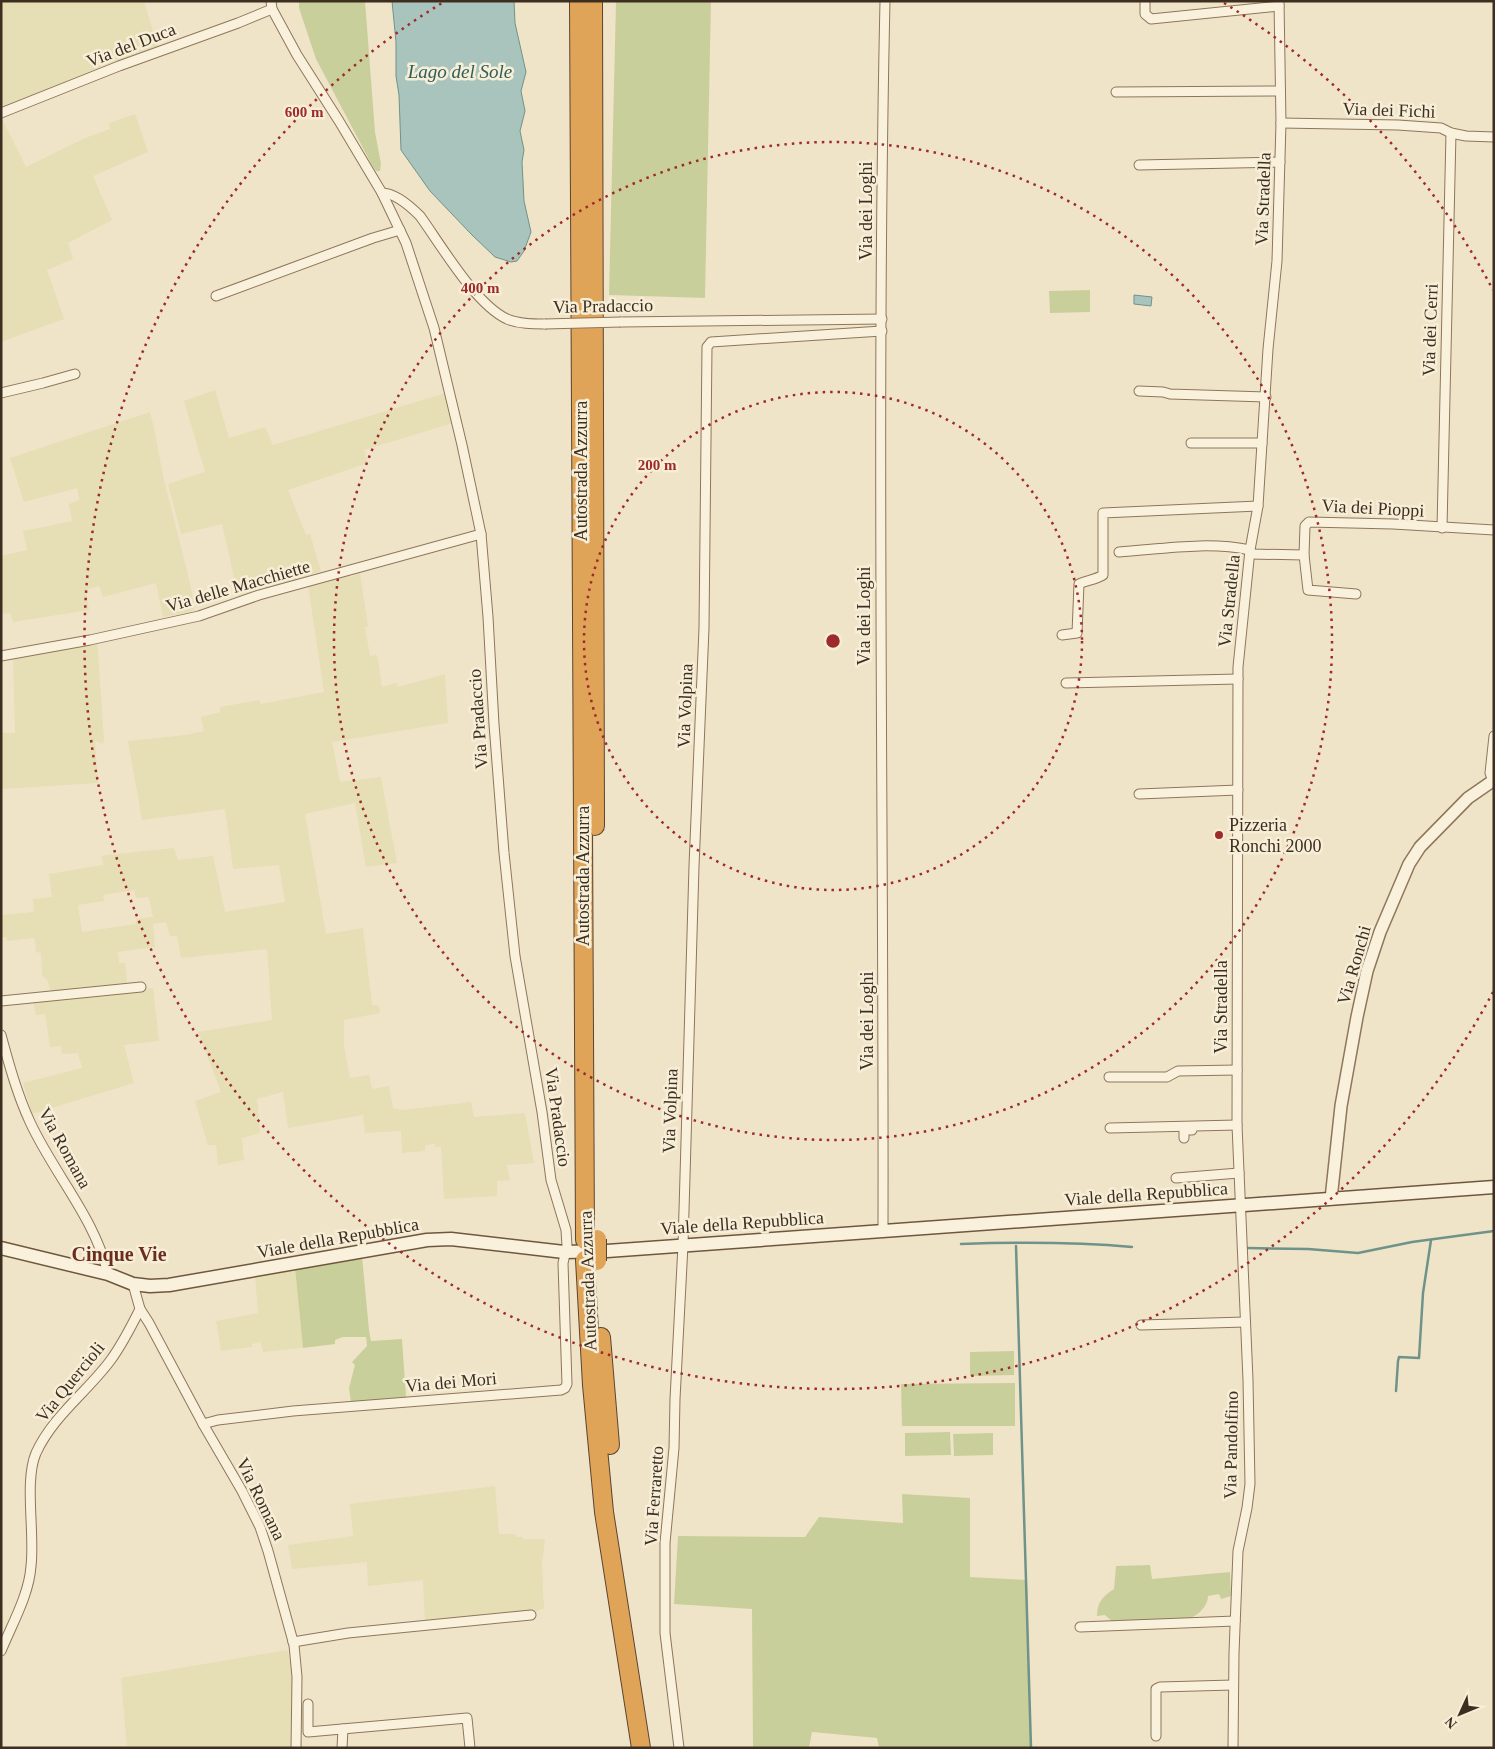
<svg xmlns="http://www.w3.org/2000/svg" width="1495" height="1749" viewBox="0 0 1495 1749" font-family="'Times New Roman',serif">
	<rect width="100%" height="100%" fill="#f0e4c8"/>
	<g fill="#e6deb5" fill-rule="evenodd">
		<path d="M1,1h143l14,47 -157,60z"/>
		<path d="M135,114l13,38 -55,24 19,44 -44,23 5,16 -26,11 17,49 -63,23v-225l25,50 59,-29 25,-9 -1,-6z"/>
		<path d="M215,390l14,48 36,-11 8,18 173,-52 7,30 -89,27 4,13 -80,27 18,45 4,-1 11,37 -82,28 -17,-75 -41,10 -13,-50 37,-12 -21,-71z"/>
		<path d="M150,412l4,16 9,48 24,95 8,36 -2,4 -30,6 -7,-34 -53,14 -4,-11 -13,4 3,20 -76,12 -3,-9 -9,1v-58l26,-6 -4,-19 49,-10 -3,-17 10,-4 -2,-12 -53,14 -14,-44z"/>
		<path d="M348,573l3,4 9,-4 8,54h-3l5,29 7,-1 5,32 14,-4 2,4 47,-13 3,49 -116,19 8,40 41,-5 16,86 -31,4 -11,-64 -50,11 21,120 37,-6 9,77 7,1 1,7 -36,7v26l6,32 19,-3 3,14 17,-3 4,22 9,2 69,-8 3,15 51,-4 9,50 -27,2 3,15 -13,1v15l-53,3 -3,-52h-6v-3l-10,1v6l-23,2 -1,-22 -36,2 -2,-18 -75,13 -5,-36 -26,7 3,34 -18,5 2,22 -26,5 -2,-20h-8l-13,-44 26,-9 -23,-60 74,-12 -5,-71 -86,9 -4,-22h-7l-4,-14 -13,2 2,23 -37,5 1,11h6l3,27 25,-2 6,53 -35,4 10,38 -102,31 -9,-31 59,-15 -4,-15 -16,1 -1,-8 -11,1 -5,-33 -9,1 -3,-16 18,-3 -3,-15 -6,-6 -1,-22 -5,-1 -1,-12 -2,-2 -26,3 -1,-4 -5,1v-23l33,-3 -1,-13 19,-2 -3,-23 54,-9 -1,-9 4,-1 68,-7 4,12 35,-4 12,56 60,-10 -6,-37 -46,4 -8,-60 -83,11 -14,-79 58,-6 18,-4 -3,-14 19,-5v-5l39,-7 2,4 63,-12 -16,-107zM134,890l2,8 13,-1 4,20 -17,2v5l-54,8 -4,-27 26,-4 -1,-6z"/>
		<path d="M97,640l7,99 -1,5 -8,-3 3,42 -97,6v-56h14l-2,-76z"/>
		<path d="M295,1268l8,80 -40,4 -3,-10 -8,2v3l-31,4 -5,-30 42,-8 -3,-38z"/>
		<path d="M495,1486l4,48h16l1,3h7v2h22l-3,26 2,44 -6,1 -2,4 -46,4 -2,-5 -6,1 -2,4 -55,4 -2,-42 -55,6 -1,-24 -75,7 -4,-24 65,-9 -3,-32z"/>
		<path d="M287,1650l4,14 1,23 -2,61h-163l-6,-70z"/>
	</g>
	<g fill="#c9cf9b">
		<path d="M299,1h66l10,131 6,32 -1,7h-4l-3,-4 -57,-108 -17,-51z"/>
		<path d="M616,1h95l-6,297 -96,-3z"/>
		<path d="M1090,290v22l-40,1 -1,-22z"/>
		<path d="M362,1256l7,74 2,11 31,-2 4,58 -55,5 -2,-14 6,-23 -3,-3 15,-16 -1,-9h-23l-8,3v4l-32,4 -8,-80z"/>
		<path d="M1014,1351v24l-44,1v-24z"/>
		<path d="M1015,1383v43h-113l-1,-42z"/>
		<path d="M950,1432l1,23 -46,1v-23z"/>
		<path d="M993,1433v22l-39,1 -1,-22z"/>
		<path d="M902,1494l68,4v79l57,3 4,168h-152l-2,-10 -65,-6 -3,16h-56l-1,-139 -78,-5 4,-68 127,1 14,-20 84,6z"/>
		<path d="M1150,1565l2,14 78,-7 1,24 -10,3 -2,-5 -11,2c0,10 -9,18 -17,22l-77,5 -9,-8 -8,1c0,-14 6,-20 17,-27l2,-23z"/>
	</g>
	<g fill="#a9c4bc" stroke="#6f938a">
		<path d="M392,1h122l1,22 11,49 -5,19 4,20 -5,20 4,19 -2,12 2,39 7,31 -7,19 -7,10 -6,1 -16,-5 -23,-22 -42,-44 -29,-41 -2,-55 -3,-19v-34z"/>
		<path d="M1134,295l18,2 -1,9 -17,-2z"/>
	</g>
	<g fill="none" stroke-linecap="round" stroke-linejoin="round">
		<g stroke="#6f938a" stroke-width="2.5">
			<path d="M961,1244c57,-2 114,-2 171,3"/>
			<path d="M1016,1246l15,502"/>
			<path d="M1246,1248l62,1 50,4 54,-11 82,-11"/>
			<path d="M1396,1391l2,-30 1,-4 20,1 4,-65 8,-53"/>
		</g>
		<defs>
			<g id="minor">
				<path d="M1145,1v13l6,5 128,-13"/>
				<path d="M1116,92l164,-1"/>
				<path d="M1,113l118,-47 119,-43 34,-14"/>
				<path d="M1281,123l117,2 43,3 10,5 15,3 28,1"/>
				<path d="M1139,165l141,-3"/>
				<path d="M382,193c13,0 29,14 38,23 21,29 55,88 87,103 12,5 26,5 38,5"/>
				<path d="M216,296l157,-58 27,-8"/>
				<path d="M621,322l261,-3"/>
				<path d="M1139,391l24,1 7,2 96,3"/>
				<path d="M1,393l42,-10 32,-9"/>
				<path d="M1191,443h71"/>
				<path d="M1442,528l9,-395"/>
				<path d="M1119,552c43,-3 89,-11 131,-2"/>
				<path d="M1250,554l54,1 1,-29 4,-4 84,2 101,6"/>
				<path d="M1304,555l4,35 48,4"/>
				<path d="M1062,635l15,-2 2,-49c8,-4 16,-4 24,-9v-62l155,-7"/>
				<path d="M1,656l89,-16 109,-24 60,-21 222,-61"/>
				<path d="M1066,683l172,-4"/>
				<path d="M1493,781l-3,-8 4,-37"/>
				<path d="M1139,794l99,-4"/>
				<path d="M1,1001l140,-14"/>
				<path d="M1,1035c8,29 16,59 29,87 24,52 65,96 78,152"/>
				<path d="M1109,1077h58l11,-6 59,-1"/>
				<path d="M1110,1128l127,-3"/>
				<path d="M1184,1138v-8h8"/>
				<path d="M1176,1178l63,-5"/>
				<path d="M883,1230c1,-409 -7,-819 2,-1229"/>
				<path d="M133,1284l7,25 9,14 54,101 39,67 18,36 8,24 26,94 3,32 -1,71"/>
				<path d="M1141,1325l104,-3"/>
				<path d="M203,1424l15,-4 75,-9 268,-21 4,-2 2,-4 -4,-121 4,-17 -1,-16 -15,-50 -9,-68 -27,-156 -11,-103 -10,-129 -6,-107 -7,-83 -19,-89 -28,-117 -28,-85 -24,-50 -43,-72 -42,-66 -25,-46 -1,-8"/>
				<path d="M1080,1627l155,-6"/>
				<path d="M293,1642l55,-9 183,-18"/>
				<path d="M1,1651c11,-27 28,-56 30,-85 4,-33 -7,-85 5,-113 17,-37 50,-60 74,-92 12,-16 21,-34 30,-52"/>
				<path d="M308,1704v28l159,-14 3,30"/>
				<path d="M1156,1736v-47l4,-2 73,-2"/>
				<path d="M342,1748l1,-19"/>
				<path d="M679,1748l-14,-115v-90l9,-95 1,-49 8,-154 11,-379 10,-238 3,-281 4,-5 171,-11"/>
				<path d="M1233,1748l1,-95 4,-102 9,-43 3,-24 -2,-104 -11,-255 1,-458 12,-117 8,-44 10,-157 9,-88 4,-138 -2,-122"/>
			</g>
			<path id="tertiary" d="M1331,1199l10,-93 16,-89 10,-46 13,-39 29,-68 11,-17 48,-49 26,-18"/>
			<path id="secondary" d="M1,1248l107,26 25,10 17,2 19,-1 258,-45 24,-1 113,13 43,-1 887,-64"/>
			<g id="motorway">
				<path d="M579,1l6,1239"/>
				<path d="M593,1l2,825"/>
				<path d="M585,1260l7,125 12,127 37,236"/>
				<path d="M601,1337l9,108"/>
			</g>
		</defs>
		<use href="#minor" stroke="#8d765c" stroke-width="11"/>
		<use href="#tertiary" stroke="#8d765c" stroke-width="14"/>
		<use href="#secondary" stroke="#6f573f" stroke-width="15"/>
		<use href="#motorway" stroke="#5b4430" stroke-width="20"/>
		<use href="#minor" stroke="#faf1dc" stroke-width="9"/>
		<use href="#tertiary" stroke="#faf1dc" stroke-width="11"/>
		<use href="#secondary" stroke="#faf1dc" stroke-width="12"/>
		<use href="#motorway" stroke="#e0a458" stroke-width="18"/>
		<defs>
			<path id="minor-bridge" d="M545,324l76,-2"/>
			<path id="motorway-bridge" d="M597,1239v22"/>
		</defs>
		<use href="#minor-bridge" stroke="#8d765c" stroke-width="11" stroke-linecap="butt"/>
		<use href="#motorway-bridge" stroke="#5b4430" stroke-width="20" stroke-linecap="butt"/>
		<use href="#minor-bridge" stroke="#faf1dc" stroke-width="9"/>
		<use href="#motorway-bridge" stroke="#e0a458" stroke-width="18"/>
	</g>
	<g fill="none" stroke="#9e2a2b" stroke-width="2.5" stroke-dasharray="2.5 5">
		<circle cx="833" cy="641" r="249"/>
		<circle cx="833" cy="641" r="499"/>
		<path d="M1493 992A748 748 0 1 1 442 3M1224 3A748 748 0 0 1 1493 290"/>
	</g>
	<circle fill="#9e2a2b" stroke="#f7eed8" stroke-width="2" cx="1219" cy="835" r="5"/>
	<g text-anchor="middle" stroke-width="5" stroke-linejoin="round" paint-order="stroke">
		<g font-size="18" fill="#3d2e20" stroke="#f7eed8">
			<text transform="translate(131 45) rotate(-21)" y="6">Via del Duca</text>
			<text transform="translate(1389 110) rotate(2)" y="6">Via dei Fichi</text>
			<text transform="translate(1263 199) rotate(-88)" y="6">Via Stradella</text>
			<text transform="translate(866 211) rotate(-90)" y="6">Via dei Loghi</text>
			<text transform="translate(603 306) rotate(-1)" y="6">Via Pradaccio</text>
			<text transform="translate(1430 330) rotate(-88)" y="6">Via dei Cerri</text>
			<text transform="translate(581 471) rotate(-90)" y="6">Autostrada Azzurra</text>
			<text transform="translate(1373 508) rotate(3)" y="6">Via dei Pioppi</text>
			<text transform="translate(238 586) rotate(-16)" y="6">Via delle Macchiette</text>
			<text transform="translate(1229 601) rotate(-84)" y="6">Via Stradella</text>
			<text transform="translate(864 616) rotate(-90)" y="6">Via dei Loghi</text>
			<text transform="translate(685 706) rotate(-88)" y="6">Via Volpina</text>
			<text transform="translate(478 719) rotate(-94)" y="6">Via Pradaccio</text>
			<text transform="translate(583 876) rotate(-90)" y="6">Autostrada Azzurra</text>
			<text transform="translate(1354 965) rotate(-74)" y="6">Via Ronchi</text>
			<text transform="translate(1221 1007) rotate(-90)" y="6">Via Stradella</text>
			<text transform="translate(867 1021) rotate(-90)" y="6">Via dei Loghi</text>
			<text transform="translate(670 1111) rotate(-88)" y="6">Via Volpina</text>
			<text transform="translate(558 1117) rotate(82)" y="6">Via Pradaccio</text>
			<text transform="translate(65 1148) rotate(61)" y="6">Via Romana</text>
			<text transform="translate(1146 1194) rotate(-4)" y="6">Viale della Repubblica</text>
			<text transform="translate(742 1223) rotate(-4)" y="6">Viale della Repubblica</text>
			<text transform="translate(338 1238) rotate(-10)" y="6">Viale della Repubblica</text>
			<text transform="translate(588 1281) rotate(-92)" y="6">Autostrada Azzurra</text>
			<text transform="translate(70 1382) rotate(-51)" y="6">Via Quercioli</text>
			<text transform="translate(451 1382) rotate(-5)" y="6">Via dei Mori</text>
			<text transform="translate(1231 1445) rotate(-89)" y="6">Via Pandolfino</text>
			<text transform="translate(654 1496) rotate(-86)" y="6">Via Ferraretto</text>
			<text transform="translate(261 1499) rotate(64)" y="6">Via Romana</text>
		</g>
		<g font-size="18" fill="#3d2e20" stroke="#f7eed8" text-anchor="start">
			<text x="1229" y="831">Pizzeria<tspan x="1229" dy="21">Ronchi 2000</tspan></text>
		</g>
		<g font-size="19" font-style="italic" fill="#2f5d5a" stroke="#f7eed8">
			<text x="460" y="78">Lago del Sole</text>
		</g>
		<g font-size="20" font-weight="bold" fill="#6b2e1e" stroke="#f7eed8">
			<text x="119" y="1261">Cinque Vie</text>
		</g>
	</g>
	<circle cx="833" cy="641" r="8" fill="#9e2a2b" stroke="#f7eed8" stroke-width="2.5"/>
	<g font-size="15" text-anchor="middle" font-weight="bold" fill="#9e2a2b" stroke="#f7eed8" stroke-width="5" stroke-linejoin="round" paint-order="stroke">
		<text x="304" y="117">600 m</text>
		<text x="480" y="293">400 m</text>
		<text x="657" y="470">200 m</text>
	</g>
	<rect width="1495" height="1749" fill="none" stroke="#3d2e20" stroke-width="5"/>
	<g transform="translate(1460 1714) rotate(226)" stroke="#f7eed8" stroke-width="4" paint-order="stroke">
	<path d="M0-4L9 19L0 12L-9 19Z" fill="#3d2e20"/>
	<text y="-8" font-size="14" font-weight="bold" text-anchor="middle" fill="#3d2e20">N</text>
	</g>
</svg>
